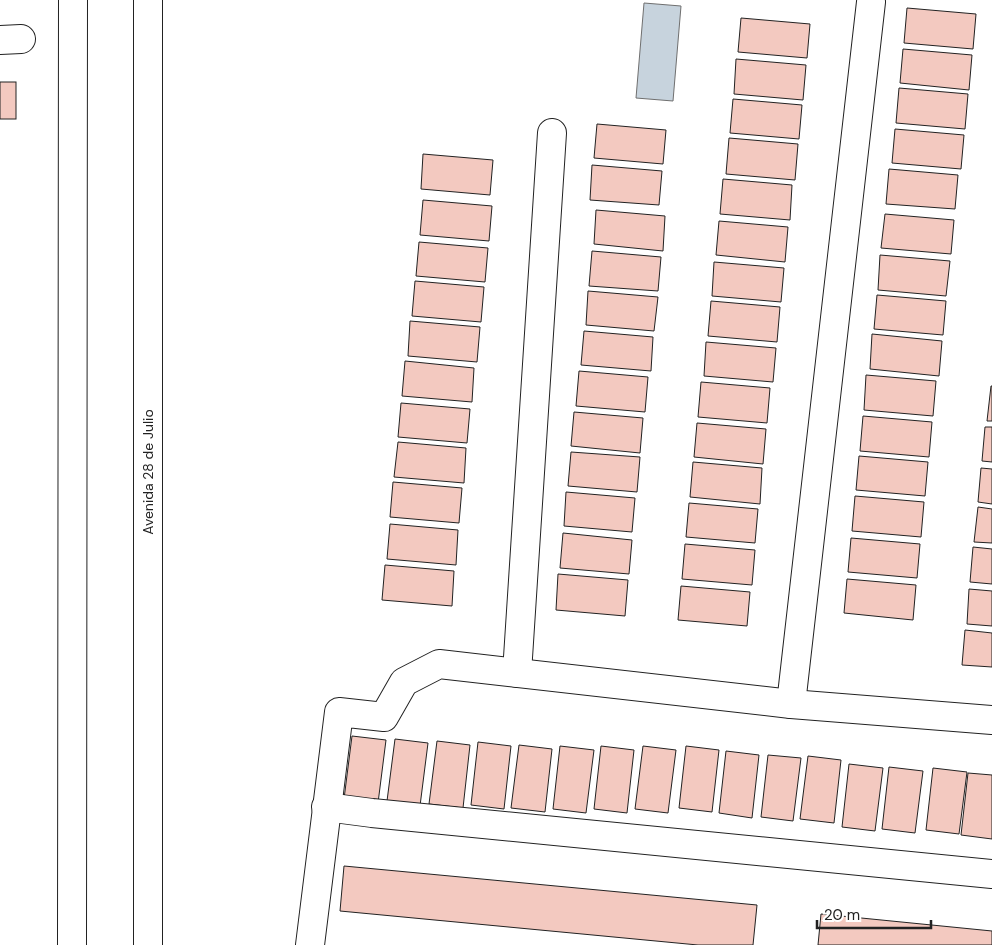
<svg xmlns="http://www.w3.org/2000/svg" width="992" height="945" viewBox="0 0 992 945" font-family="'DM Sans',sans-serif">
	<rect width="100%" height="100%" fill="#fff"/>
	<path fill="#c7d3dd" stroke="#6f6f6f" d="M644,3l37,3 -8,95 -37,-3z"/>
	<g fill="#f3c9c0" stroke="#222">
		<path d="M907,8l69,6 -3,35 -69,-6z"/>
		<path d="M741,18l69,6 -3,34 -69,-6z"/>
		<path d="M903,49l69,6 -3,35 -69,-7z"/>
		<path d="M736,59l70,6 -3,35 -69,-6z"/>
		<rect x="0" y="82" width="16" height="37"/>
		<path d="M899,88l69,6 -3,35 -69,-6z"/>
		<path d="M733,99l69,6 -3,34 -69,-6z"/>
		<path d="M597,124l69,6 -3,34 -69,-6z"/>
		<path d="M895,129l69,6 -3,34 -69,-6z"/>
		<path d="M729,138l69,6 -3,36 -69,-6z"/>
		<path d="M423,154l70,6 -3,35 -69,-6z"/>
		<path d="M592,165l70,6 -3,34 -69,-5z"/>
		<path d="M889,169l69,6 -3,34 -69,-5z"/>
		<path d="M723,179l69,6 -2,35 -70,-6z"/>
		<path d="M423,200l69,6 -3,35 -69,-6z"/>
		<path d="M596,210l69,6 -2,35 -69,-7z"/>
		<path d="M885,214l69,6 -3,34 -70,-6z"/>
		<path d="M719,221l69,6 -3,35 -69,-7z"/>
		<path d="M419,242l69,6 -3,34 -69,-6z"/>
		<path d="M592,251l69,6 -3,34 -69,-5z"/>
		<path d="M880,255l70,6 -4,35 -68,-6z"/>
		<path d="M714,262l70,6 -3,34 -69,-6z"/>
		<path d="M415,281l69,6 -3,35 -69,-6z"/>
		<path d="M588,291l70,6 -4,34 -68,-6z"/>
		<path d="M877,295l69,6 -3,34 -69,-6z"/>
		<path d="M711,301l69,6 -3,35 -69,-6z"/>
		<path d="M410,321l70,6 -3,35 -69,-6z"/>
		<path d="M584,331l69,6 -2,34 -70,-6z"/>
		<path d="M872,334l70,7 -3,35 -69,-7z"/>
		<path d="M706,342l70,6 -3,34 -69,-6z"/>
		<path d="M405,361l69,7 -2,34 -70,-6z"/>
		<path d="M579,371l69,6 -3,35 -69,-6z"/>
		<path d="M866,375l70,6 -3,35 -69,-6z"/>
		<path d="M701,382l69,6 -3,35 -69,-6z"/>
		<path d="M991,386h1v35h-5z"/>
		<path d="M401,403l69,6 -3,34 -69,-6z"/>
		<path d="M574,412l69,6 -3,35 -69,-7z"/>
		<path d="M863,416l69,6 -3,35 -69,-6z"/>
		<path d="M697,423l69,6 -3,35 -69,-7z"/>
		<path d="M985,427h7v35l-10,-1z"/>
		<path d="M398,442l68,6 -2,35 -70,-6z"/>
		<path d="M571,452l69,5 -3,35 -69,-6z"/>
		<path d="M859,456l69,6 -3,34 -69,-6z"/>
		<path d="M693,462l69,6 -2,36 -70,-7z"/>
		<path d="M981,468l11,1v35l-14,-2z"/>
		<path d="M393,482l69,6 -3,35 -69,-6z"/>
		<path d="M566,492l69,6 -3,34 -68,-6z"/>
		<path d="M855,496l69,6 -3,35 -69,-6z"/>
		<path d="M689,503l69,6 -3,34 -69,-6z"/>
		<path d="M978,507l14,2v34l-18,-1z"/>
		<path d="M390,524l68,6 -2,35 -69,-6z"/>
		<path d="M563,533l69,7 -3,34 -69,-6z"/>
		<path d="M851,538l69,6 -3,34 -69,-6z"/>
		<path d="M685,544l70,6 -3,35 -70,-6z"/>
		<path d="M973,547l19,2v35l-22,-2z"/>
		<path d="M385,565l69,6 -2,35 -70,-6z"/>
		<path d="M558,574l70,6 -3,36 -69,-6z"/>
		<path d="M847,579l69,6 -3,35 -69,-7z"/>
		<path d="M681,586l69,6 -3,34 -69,-6z"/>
		<path d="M969,589l23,2v35l-25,-2z"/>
		<path d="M965,630l27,3v34l-30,-2z"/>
		<path d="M352,736l34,4 -8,63 -34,-4z"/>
		<path d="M395,739l33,4 -8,63 -33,-5z"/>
		<path d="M437,741l33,4 -7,63 -34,-4z"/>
		<path d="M478,742l33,4 -7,63 -33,-4z"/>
		<path d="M519,745l33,4 -7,63 -34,-4z"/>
		<path d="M560,746l34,4 -8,63 -33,-4z"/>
		<path d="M601,746l33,4 -7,63 -33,-4z"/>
		<path d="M643,746l33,4 -8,63 -33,-4z"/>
		<path d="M686,746l33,4 -7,62 -33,-4z"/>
		<path d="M726,751l33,4 -7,63 -33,-5z"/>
		<path d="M768,755l33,3 -8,63 -32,-4z"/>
		<path d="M808,756l33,4 -7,63 -34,-4z"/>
		<path d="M849,764l34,4 -8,63 -33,-4z"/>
		<path d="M889,767l34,4 -8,62 -33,-4z"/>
		<path d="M933,768l34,4 -8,62 -33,-4z"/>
		<path d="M968,773l24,2v64l-31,-4z"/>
		<path d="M344,866l413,39 -4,40h-55l-358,-34z"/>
		<path d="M821,914l171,17v14h-174z"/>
	</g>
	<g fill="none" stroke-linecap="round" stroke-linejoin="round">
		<defs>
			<g id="street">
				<path d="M0,40l21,-1"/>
				<path d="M517,673l35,-540"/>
				<path d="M791,704l80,-702"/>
				<path d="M326,807l46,6 620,61"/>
				<path d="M310,945l29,-233 45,5 20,-35 35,-18 352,40 201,16"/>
			</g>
			<g id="secondary">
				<path d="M148,0v945"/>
				<path d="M72,945l1,-945"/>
			</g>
		</defs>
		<use href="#street" stroke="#222" stroke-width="30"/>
		<use href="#secondary" stroke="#222" stroke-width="30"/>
		<use href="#street" stroke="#fff" stroke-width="28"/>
		<use href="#secondary" stroke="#fff" stroke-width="28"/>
	</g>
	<g text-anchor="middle" stroke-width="4" stroke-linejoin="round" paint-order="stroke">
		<g font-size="14" fill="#222" stroke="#fff">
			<text transform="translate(148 472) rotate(-90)" y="5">Avenida 28 de Julio</text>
		</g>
	</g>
	<path d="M817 920v8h114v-8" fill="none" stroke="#222222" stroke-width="2.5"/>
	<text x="824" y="920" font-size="15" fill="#222222" stroke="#ffffff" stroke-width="4" paint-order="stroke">20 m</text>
</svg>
